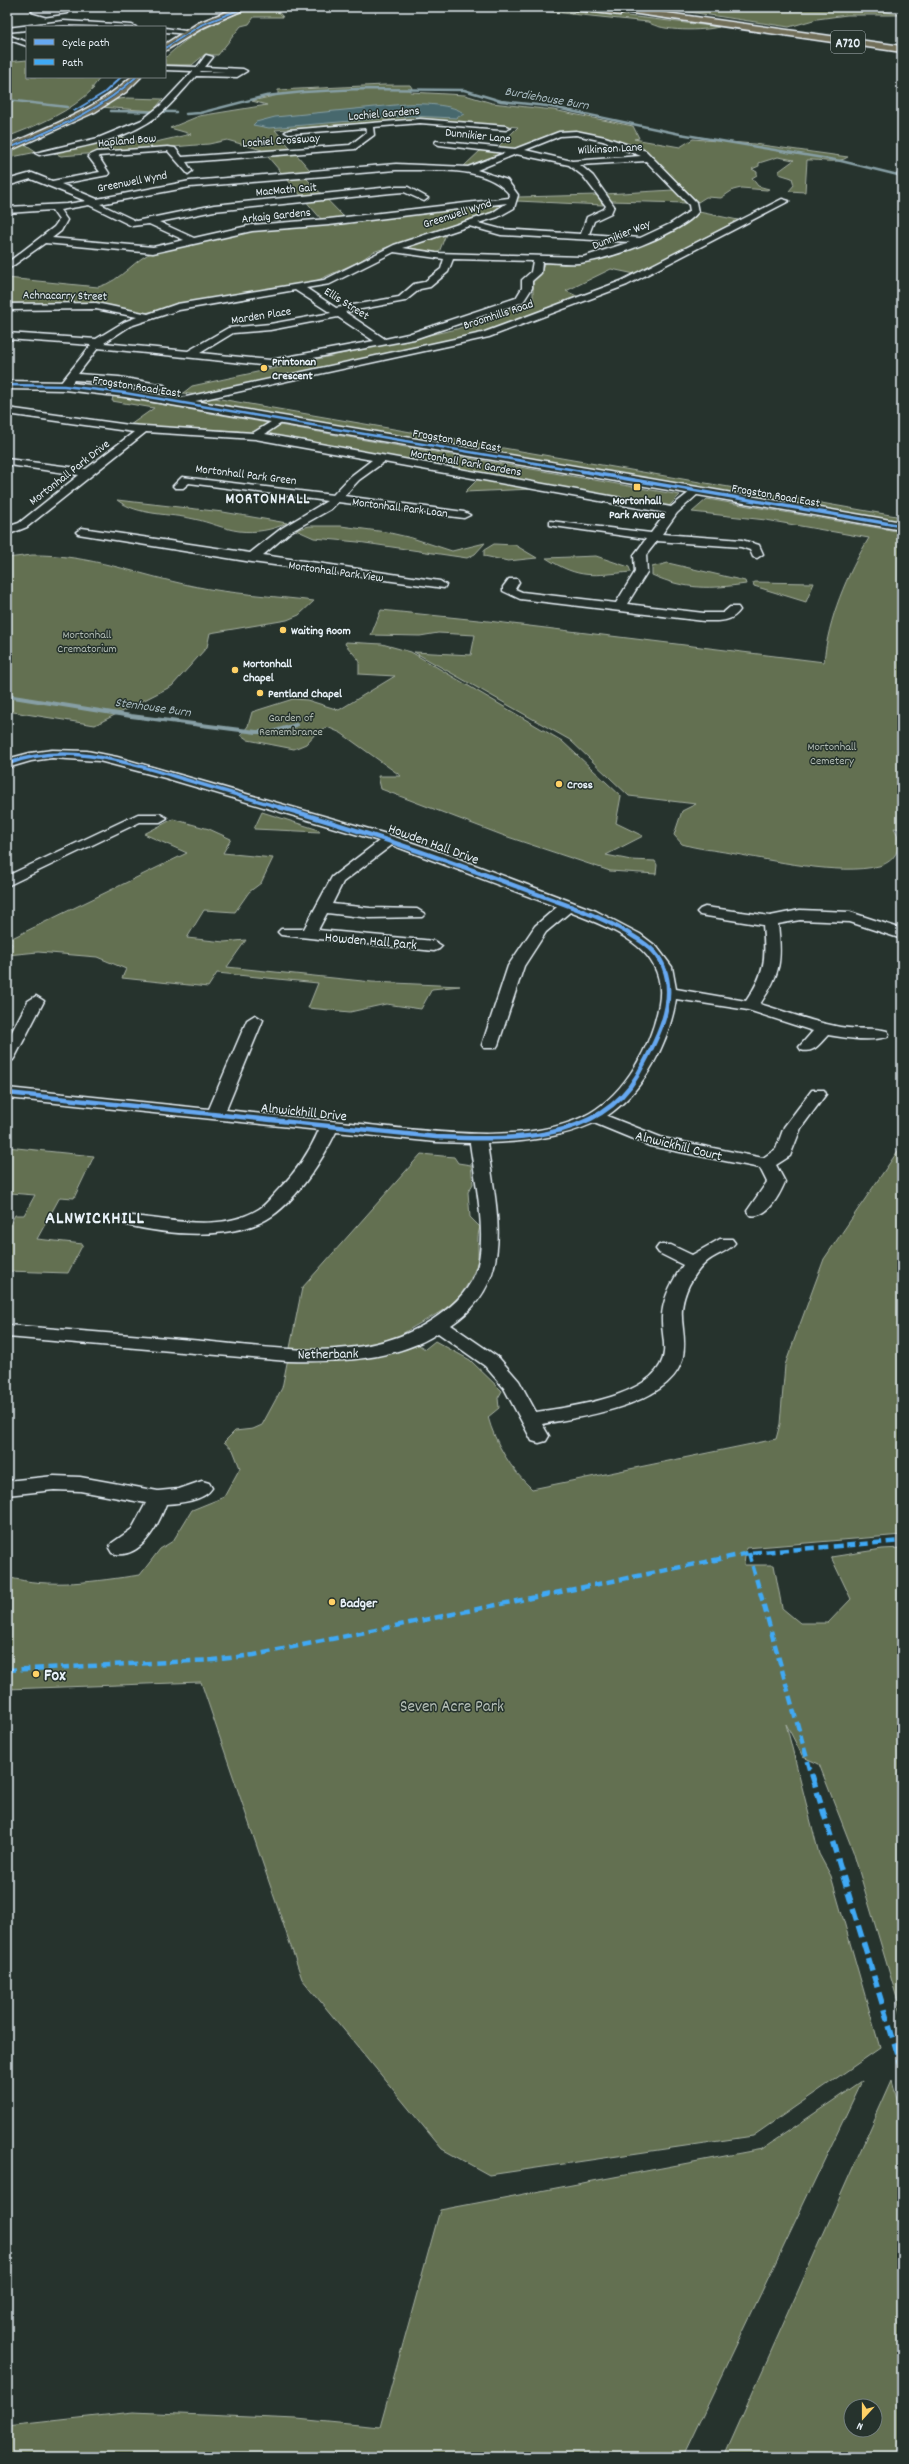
<svg xmlns="http://www.w3.org/2000/svg" width="909" height="2464" viewBox="0 0 909 2464" font-family="Dekko,sans-serif">
	<rect width="100%" height="100%" fill="#26332d"/>
	<filter id="ink" filterUnits="userSpaceOnUse"><feTurbulence type="fractalNoise" baseFrequency=".025" numOctaves="2"/><feDisplacementMap in="SourceGraphic" scale="8" xChannelSelector="R" yChannelSelector="G"/><feConvolveMatrix kernelMatrix="1 2 1 2 8 2 1 2 1" color-interpolation-filters="sRGB"/></filter>
	<g filter="url(#ink)">
		<g fill="#637051" stroke="#a6b0a4" fill-rule="evenodd">
			<path d="M258,7h16l9,10h-29l-5,7 -8,2 -23,29h-14l-12,10h-27v-7c27,-26 57,-41 93,-51z"/>
			<path d="M505,7l64,2 150,18c-16,4 -57,5 -71,-5z"/>
			<path d="M656,7h207l39,8h-55l-30,4 -28,8z"/>
			<path d="M27,60v17h74l-9,11h2c-23,24 -56,37 -87,49v-75z"/>
			<path d="M384,85h26l2,3 -2,4 55,3 27,8 61,7 80,16 6,12 -5,1 46,8 13,-8 61,5 94,13c-12,8 -28,2 -41,3l-2,32 -16,-1 5,-6 -2,-7 -13,-4v-3l15,-11 -16,-3 -19,6v3l-7,3 5,3v3l-5,3 6,8 11,3 -2,1 -26,-2 -8,2 -12,8 -15,-1 -8,5 -48,-48 -39,-15 -44,-8 -53,19 -17,-2 21,-21 -102,-8 -141,11 35,40 -5,7 40,41 -23,2 -60,-70 -35,-10 -18,4 -148,12 -7,-3 45,-13h7l-6,3 20,-6 27,7 44,-10 -21,-6 29,-12 68,-11 -15,-4 26,-6v-5z"/>
			<path d="M127,98l36,1 -10,12 -53,-4 12,-7z"/>
			<path d="M25,144l12,8 -30,6v-6z"/>
			<path d="M482,149l28,3 -38,15 -8,-1z"/>
			<path d="M673,190l13,13 -76,-2 -5,-7z"/>
			<path d="M597,195l6,10 -86,-4 1,-4z"/>
			<path d="M505,203l-13,9 -119,40 -13,9 -44,20 -125,22 -46,10 -44,-8 -94,1v-28l91,9c24,-6 38,-30 56,-35 113,-32 234,-37 351,-49z"/>
			<path d="M699,212l39,8 -103,54 -24,-5 -45,22 13,6 -97,37 -284,61 -15,-2 9,-7 265,-57 76,-29v-18l8,-7 3,-12 55,-3 87,-37z"/>
			<path d="M443,233l3,1 -8,21 -39,-7z"/>
			<path d="M113,396l567,99 -13,13 -398,-72 -32,-5 -107,-6 24,-17 -42,-7z"/>
			<path d="M203,396l699,121v9l-725,-124z"/>
			<path d="M478,479l55,10 -68,3z"/>
			<path d="M707,499l195,33v297l-8,-1c10,16 3,33 -15,38 -40,10 -108,-6 -149,-13 -15,-3 -32,-4 -48,-9l-8,-9 8,-24 14,-7 -67,-8 -59,-56 -156,-88 57,3 4,-20 -37,-2 -18,3 -49,-1 10,-25 107,11 336,41c4,-43 23,-88 45,-124l-103,-18 -74,-8z"/>
			<path d="M117,500l106,12 64,11c-14,7 -32,10 -48,8 -15,-2 -30,-9 -45,-12 -25,-6 -56,-3 -77,-19z"/>
			<path d="M309,526h32l45,6 26,6 40,13 33,-8 -10,11 -8,4 -109,-16 -44,-4 -18,-8z"/>
			<path d="M494,544l21,1 22,13 -29,3 -24,-5v-6z"/>
			<path d="M32,555c56,-1 107,20 161,31 39,8 81,10 121,15l-15,14 -12,5 -77,13 -3,14 -35,39 -77,39 -88,-14v-153z"/>
			<path d="M596,556l33,11 2,5c-38,3 -51,8 -85,-14z"/>
			<path d="M668,563l77,18 1,3c-36,5 -60,6 -94,-9v-8z"/>
			<path d="M755,582l59,1 -8,19 -52,-16 -1,-3z"/>
			<path d="M346,642l36,2 29,8 151,89 59,55 -5,27 27,13 -37,19 25,5 24,1 2,4 -1,9 -46,-3 -108,-36 -121,-46 -3,-13h23l-60,-43 -14,-6 -9,4 -12,13 -12,5 -46,-9 -7,-5 7,-9 4,-14 41,-13 14,1 32,10 56,-34 -36,-2v-14l-14,-16z"/>
			<path d="M262,812l57,18 1,2 -66,-3z"/>
			<path d="M173,819l36,10 22,10 -8,14 50,5 -12,25 -12,9 -14,20 -31,-2 -17,28 37,4 22,-2 -19,27 145,15 88,4 -28,3 -11,20 -35,-5 -36,8 -42,-4 10,-25 -101,-10 -9,14 -86,-9 4,-9 -29,-12 -59,-5 -31,3 5,-11 -4,-4 179,-87 -43,-19z"/>
			<path d="M902,1145v390l-156,13 -2,17h30l8,43 18,15h28l23,-24 -20,-42 51,-8 20,-1v467l-49,-164 -34,-87 -16,-7 -17,-33 33,130 12,22 49,172 -127,88 -264,39 -47,-26 -140,-170 -101,-297 -194,7v-112c44,12 89,4 133,-2l20,-26 13,-8 19,-31 32,-13 16,-29 -7,-18 -9,-8 11,-11 18,-2 9,-4 20,-37 20,-100 119,-134 33,3 4,6 13,2 2,19 -5,8 2,25 10,10c-5,13 1,27 -4,40 -17,43 -40,45 -74,67l23,15 10,-8 35,19 32,31 -4,7 1,10 -11,9c7,26 23,53 44,72l244,-50 4,-15 5,-59 39,-106z"/>
			<path d="M7,1147l87,9 -20,42 -14,-1 -23,42 46,5 -15,29 -61,-2v-41l8,-15h9l11,-20 -25,-2z"/>
			<path d="M892,2080l10,37v340h-178zM851,2406h24v24h-24z"/>
			<path d="M862,2081l-179,376h-676v-31l126,-14 164,7 83,8 60,-217 322,-61z"/>
		</g>
		<path fill="#47686d" stroke="#879fa5" d="M405,104c13,-1 51,0 59,10l-8,4 -45,-2 -142,12 -16,-3 3,-3 19,-5z"/>
		<g fill="none" stroke-linecap="round" stroke-linejoin="round">
			<g stroke="#879fa5" stroke-width="2.5">
				<path d="M7,100l60,7"/>
				<path d="M111,111l65,1"/>
				<path d="M186,114l14,-1 66,-17 38,-4 54,-3 106,1 37,11 46,5 133,28 161,27 61,15"/>
			</g>
			<path stroke="#879fa5" stroke-width="4" d="M7,696l124,20 125,16h16l24,-7"/>
			<defs>
				<g id="street">
					<path d="M34,9c9,2 28,0 34,4l-22,3 -14,-4z"/>
					<path d="M64,21l68,4 4,2 -72,-2 -37,2v3l-20,2v-4z"/>
					<path d="M165,28l27,4 -4,2 -23,-2z"/>
					<path d="M7,35l20,7v4l-20,-7z"/>
					<path d="M206,55l7,2 -8,10 38,2 4,2 -10,6 -41,-1c-12,13 -23,27 -36,38 -33,27 -80,33 -121,41l-4,-2 63,-15 44,-18 18,-14 33,-35 -28,-1v-4l32,1zM201,71l24,1h-25z"/>
					<path d="M420,119l86,7 4,2 -4,2 -86,-7 -47,4 1,8 -19,14 -169,13 6,9 -4,3 -20,-23 -70,5 11,17 -1,2 -47,9 36,15 93,-18 206,-17 72,3 37,-14 -66,-8 -4,-2 1,-2 79,8 44,-17 17,-1 29,6 41,14 50,51 2,10c-16,21 -86,46 -113,50 -13,3 -29,0 -43,0l-1,11 -9,8v7l-9,14 -109,37 -144,27 -172,-18 -20,26 41,3 45,8 1,2 -5,3 -41,-7 -45,-3 -6,8h-8v-4l31,-39 -84,-6v-6l89,6 28,-17 13,-5 -41,-8 -89,1v-6l89,-1 52,11 29,-10 147,-24 70,-35 98,-32 15,-10 -178,22 -77,6 -99,22 -108,-10 -38,27v-7l47,-36 5,-7 -7,-10 -45,3v-6l60,-3 19,-3 -55,-22 -24,7v-6l25,-7 20,8 48,-9 -12,-16 9,-4 71,-5 7,1 7,9 168,-12 17,-13 -2,-4 -76,6 -4,-2 4,-2zM576,135l27,6 38,15 -69,5 -47,-11 35,-14zM516,154l53,11 14,11 23,30 -2,3 -17,8 -6,17 -80,-5 -23,-6 20,-6 16,-9 4,-13 -11,-15 -30,-10zM646,161l43,44 1,6 -20,13 -30,14 -51,-4 5,-13 17,-8 3,-7 -21,-30 -13,-11zM396,170c36,1 90,-6 114,25l-1,3 -180,21 -77,6 -58,13 -35,-16 55,-11 177,-18 13,-1 20,9 4,-3 -20,-11h-17l-177,18 -78,16 -36,-17 90,-17zM89,205l43,21 17,-2 35,16 -31,7 -101,-9 9,-7 6,-11 -7,-10zM469,226l32,9 129,7 -47,15 -147,-4 -33,-5zM394,252l50,7 -3,10 -17,13 -10,2 -15,13 -63,11 -30,-20 24,-4zM453,259l80,2 -2,11 -9,8v8l-6,10 -108,36 -23,5 -40,-27 60,-11 15,-12 10,-2 18,-15zM295,290l36,23 -61,11 -42,4 -40,23 -84,-8 26,-17 49,-16zM338,317l36,24 -104,19 -70,-7 33,-20 37,-3z"/>
					<path d="M782,199l7,2 -162,84 -138,52 -312,68 -5,-3 5,-3 305,-66 139,-52z"/>
					<path d="M7,408l122,17 124,8 26,-16 4,1v4l-18,12 406,73 24,-19 6,3 -2,2 -22,20 -15,21 80,6 17,5 4,9 -6,4 -4,-1 -3,-7 -9,-3 -84,-6 -11,14 1,17 -20,32 77,9h19l7,-6h8l2,3c-9,13 -22,11 -36,11l-184,-22 -17,-8v-4l6,-8h8l2,3 -4,7 7,3 94,11 19,-31 -1,-17 12,-16 -92,-13 -4,-1v-4l101,12 15,-20 -282,-51 -25,18 -15,16 120,16 6,3 -6,3 -126,-16 -7,7 -41,23 -27,23 177,26 6,4 -2,3 -192,-26 -174,-28 -2,-2 6,-4 168,25 32,-25 45,-27 -138,-18 -6,5h-8l-2,-2 9,-9 151,18 18,-19 21,-16 -117,-21 -109,-7 -119,95 -20,8v-8l12,-4 60,-48 -70,-10h-2v-6l79,10 48,-37 -127,-18z"/>
					<path d="M52,750l35,1 30,6 266,76 68,23 145,55 44,23 17,13 15,20 4,22 70,12c20,-29 20,-43 17,-76l-63,-10 -3,-3 3,-3 5,-2 65,9 30,-6 50,2 52,17v10l-52,-17 -50,-2 -22,4c4,36 3,50 -18,80 26,8 53,18 80,23 16,3 32,0 47,4l2,3 -2,3c-19,5 -40,1 -59,-2 -8,8 -14,19 -27,15l-2,-3 14,-16 -65,-21 -72,-11c-7,44 -32,92 -69,117l56,22 100,20 13,-9 8,-22 28,-37h12l2,4 -25,34 -11,28 -14,9 9,17c-6,14 -18,37 -35,33l-3,-4 20,-29 -7,-14 -110,-22 -56,-23c-34,15 -70,19 -107,20 9,66 31,138 -36,182l48,33 20,23 17,31c34,-5 125,-16 128,-60 1,-10 -2,-20 -2,-31 -1,-20 10,-40 21,-56l-24,-12 -3,-4 3,-4h12l21,10 28,-16h12l3,4c-5,7 -15,10 -23,15 -10,6 -17,16 -23,27 -15,32 -1,44 -6,71 -9,49 -101,61 -141,68l7,12 -3,5 -7,2 -7,-2 -28,-53 -19,-22 -47,-33c-43,28 -100,29 -150,28l-281,-24v-12c58,5 115,9 173,14 83,6 178,29 252,-19 18,-12 34,-25 43,-46 14,-35 0,-93 -5,-131l-34,-1 -100,-10c-13,27 -39,67 -64,84 -36,25 -105,19 -145,9l-3,-4 3,-4 6,-1c40,4 89,16 126,-7 7,-4 13,-13 19,-19 18,-18 31,-37 41,-60l-312,-32v-10l202,21 38,-89 8,-5 8,5 -37,90c45,5 90,10 135,14 65,7 170,23 229,-11 36,-21 62,-68 69,-109 10,-56 -47,-75 -89,-92l-24,20 -22,34 -26,79 -2,3h-12l-2,-3 26,-79 27,-40 22,-19 -165,-62 -49,37 -11,22 38,4 47,1 8,5 -3,3 -52,1 -43,-5 -9,17 116,11 8,5 -3,3 -5,2 -153,-16 -3,-3 3,-3h23l28,-52 47,-36 -214,-63 -66,-17 -47,-3 -21,3 -24,7v-9l23,-6z"/>
					<path d="M138,814h22l7,4 -7,4h-20l-133,64v-10z"/>
					<path d="M36,996l8,5 -29,56 -2,3 -6,2v-21l21,-40z"/>
					<path d="M54,1476l26,1 78,14 21,-2 23,-8 7,2 3,5c-8,13 -32,15 -46,16 -8,22 -26,57 -54,49l-3,-5 3,-5 20,-14 14,-26 -66,-12 -26,-1 -47,5v-14z"/>
				</g>
				<path id="secondary" d="M7,381l57,1 61,7 777,133v8l-777,-133 -61,-7 -57,-1z"/>
				<g id="primary">
					<path d="M238,7h12l-46,20 -39,24v-7l33,-21z"/>
					<path d="M131,77h10l-15,15 -31,20 -88,40v-7c44,-19 88,-35 124,-68z"/>
				</g>
				<path id="highway" d="M571,7h53l278,39v6l-278,-40 -4,3 -45,-5z"/>
			</defs>
			<use href="#street" stroke="#e8f1f8" stroke-width="3"/>
			<use href="#secondary" stroke="#e8f1f8" stroke-width="3"/>
			<use href="#primary" stroke="#e8f1f8" stroke-width="3"/>
			<use href="#highway" stroke="#e8f1f8" stroke-width="3"/>
			<use href="#street" fill="#26332d" fill-rule="evenodd"/>
			<use href="#secondary" fill="#26332d" fill-rule="evenodd"/>
			<use href="#primary" fill="#716e59" fill-rule="evenodd"/>
			<use href="#highway" fill="#716e59" fill-rule="evenodd"/>
			<g stroke="#3fa9f5" stroke-width="4.5" stroke-dasharray="9 4.5" stroke-linecap="butt">
				<path d="M749,1553l63,223"/>
				<path d="M7,1670l206,-10 41,-5 495,-102 153,-12"/>
			</g>
			<path stroke="#3fa9f5" stroke-width="5.5" stroke-dasharray="12 5.5" stroke-linecap="butt" d="M812,1775l90,293"/>
			<defs>
				<g id="cycleway-far3">
					<path d="M165,48l36,-23 45,-18"/>
					<path d="M74,111l30,-18 17,-16"/>
					<path d="M7,149c46,-20 92,-37 129,-72"/>
				</g>
				<path id="cycleway-far2" d="M7,385l57,1 61,7 462,79"/>
				<g id="cycleway-far1">
					<path d="M581,471l321,55"/>
					<path d="M7,764c57,-22 116,-3 173,14 34,10 68,20 102,30"/>
				</g>
				<path id="cycleway" d="M7,1093l429,44c69,3 161,7 201,-61 17,-31 41,-72 27,-108 -4,-12 -16,-23 -28,-30 -35,-23 -76,-35 -115,-50 -80,-30 -160,-58 -242,-81"/>
			</defs>
			<use href="#cycleway-far3" stroke="#26332d" stroke-width="3"/>
			<use href="#cycleway-far2" stroke="#26332d" stroke-width="4"/>
			<use href="#cycleway-far1" stroke="#26332d" stroke-width="5"/>
			<use href="#cycleway" stroke="#26332d" stroke-width="6"/>
			<use href="#cycleway-far3" stroke="#66a8f1" stroke-width="2"/>
			<use href="#cycleway-far2" stroke="#66a8f1" stroke-width="2.5"/>
			<use href="#cycleway-far1" stroke="#66a8f1" stroke-width="3.5"/>
			<use href="#cycleway" stroke="#66a8f1" stroke-width="4.5"/>
		</g>
	</g>
	<g fill="#ffd166" stroke="#26332d" stroke-width="1.5">
		<circle cx="264" cy="368" r="4"/>
		<rect x="633" y="483" width="8" height="8" rx="2"/>
		<circle cx="283" cy="630" r="4"/>
		<circle cx="235" cy="670" r="4"/>
		<circle cx="260" cy="693" r="4"/>
		<circle cx="559" cy="784" r="4"/>
		<circle cx="332" cy="1602" r="4"/>
		<circle cx="36" cy="1674" r="4"/>
	</g>
	<g text-anchor="middle" stroke-width="3" stroke-linejoin="round" paint-order="stroke">
		<g font-size="12" fill="#e8f1f8" stroke="#26332d">
			<text transform="translate(384 113) rotate(-5)" y="4">Lochiel Gardens</text>
			<text transform="translate(478 135) rotate(6)" y="4">Dunnikier Lane</text>
			<text transform="translate(127 140) rotate(-5)" y="4">Hapland Bow</text>
			<text transform="translate(281 140) rotate(-4)" y="4">Lochiel Crossway</text>
			<text transform="translate(610 148) rotate(-3)" y="4">Wilkinson Lane</text>
			<text transform="translate(132 181) rotate(-11)" y="4">Greenwell Wynd</text>
			<text transform="translate(286 189) rotate(-5)" y="4">MacMath Gait</text>
			<text transform="translate(457 213) rotate(-18)" y="4">Greenwell Wynd</text>
			<text transform="translate(276 215) rotate(-6)" y="4">Arkaig Gardens</text>
			<text transform="translate(621 234) rotate(-22)" y="4">Dunnikier Way</text>
			<text transform="translate(65 295) rotate(1)" y="4">Achnacarry Street</text>
			<text transform="translate(347 303) rotate(32)" y="4">Ellis Street</text>
			<text transform="translate(498 314) rotate(-18)" y="4">Broomhills Road</text>
			<text transform="translate(261 315) rotate(-9)" y="4">Marden Place</text>
			<text transform="translate(137 386) rotate(9)" y="4">Frogston Road East</text>
			<text transform="translate(457 440) rotate(10)" y="4">Frogston Road East</text>
			<text transform="translate(466 462) rotate(10)" y="4">Mortonhall Park Gardens</text>
			<text transform="translate(69 472) rotate(-38)" y="4">Mortonhall Park Drive</text>
			<text transform="translate(246 474) rotate(7)" y="4">Mortonhall Park Green</text>
			<text transform="translate(776 495) rotate(10)" y="4">Frogston Road East</text>
			<text transform="translate(400 507) rotate(7)" y="4">Mortonhall Park Loan</text>
			<text transform="translate(336 571) rotate(8)" y="4">Mortonhall Park View</text>
		</g>
		<g font-size="12" font-weight="bold" fill="#e8f1f8" stroke="#26332d" text-anchor="start">
			<text x="272" y="365">Printonan<tspan x="272" dy="14">Crescent</tspan></text>
			<text x="637" y="504" text-anchor="middle">Mortonhall<tspan x="637" dy="14">Park Avenue</tspan></text>
			<text x="291" y="634">Waiting Room</text>
			<text x="243" y="667">Mortonhall<tspan x="243" dy="14">Chapel</tspan></text>
			<text x="268" y="697">Pentland Chapel</text>
			<text x="567" y="788">Cross</text>
		</g>
		<g font-size="12" fill="#b3bdb5" stroke="#26332d">
			<text x="87" y="638">Mortonhall<tspan x="87" dy="14">Crematorium</tspan></text>
			<text x="291" y="721">Garden of<tspan x="291" dy="14">Remembrance</tspan></text>
			<text x="832" y="750">Mortonhall<tspan x="832" dy="14">Cemetery</tspan></text>
		</g>
		<rect fill="#26332d" stroke="#aeb8bb" stroke-width="1" x="831" y="31" width="34" height="22" rx="3"/>
		<g font-size="13" font-weight="bold" fill="#e8f1f8">
			<text x="848" y="47">A720</text>
		</g>
		<g font-size="13" font-style="italic" fill="#a8bac0" stroke="#26332d">
			<text transform="translate(547 97) rotate(10)" y="5">Burdiehouse Burn</text>
			<text transform="translate(153 706) rotate(8)" y="5">Stenhouse Burn</text>
		</g>
		<g font-size="14" fill="#e8f1f8" stroke="#26332d">
			<text transform="translate(434 843) rotate(20)" y="5">Howden Hall Drive</text>
			<text transform="translate(371 940) rotate(5)" y="5">Howden Hall Park</text>
			<text transform="translate(304 1111) rotate(6)" y="5">Alnwickhill Drive</text>
			<text transform="translate(679 1145) rotate(14)" y="5">Alnwickhill Court</text>
			<text transform="translate(328 1353) rotate(-1)" y="5">Netherbank</text>
		</g>
		<g font-size="14" font-weight="bold" fill="#e8f1f8" stroke="#26332d" text-anchor="start">
			<text x="340" y="1607">Badger</text>
		</g>
		<g font-size="15" font-weight="bold" letter-spacing="1" fill="#e8f1f8" stroke="#26332d">
			<text x="268" y="503">MORTONHALL</text>
		</g>
		<g font-size="17" font-weight="bold" fill="#e8f1f8" stroke="#26332d" text-anchor="start">
			<text x="44" y="1680">Fox</text>
		</g>
		<g font-size="17" fill="#b3bdb5" stroke="#26332d">
			<text x="452" y="1711">Seven Acre Park</text>
		</g>
		<g font-size="18" font-weight="bold" letter-spacing="1" fill="#e8f1f8" stroke="#26332d">
			<text x="95" y="1223">ALNWICKHILL</text>
		</g>
	</g>
	<rect width="909" height="2464" fill="none" stroke="#26332d" stroke-width="24"/>
	<rect x="12" y="12" width="885" height="2440" fill="none" stroke="#e8f1f8" stroke-width="1.5" filter="url(#ink)"/>
	<rect x="26" y="26" width="140" height="52" fill="#26332d" stroke="#747f7e"/>
	<rect x="34" y="39" width="20" height="6" fill="#66a8f1" stroke="#747f7e"/>
	<text x="62" y="46" font-size="12" fill="#e8f1f8">Cycle path</text>
	<rect x="34" y="59" width="20" height="6" fill="#3fa9f5" stroke="#747f7e"/>
	<text x="62" y="66" font-size="12" fill="#e8f1f8">Path</text>
	<g transform="translate(863 2418) rotate(201)"><circle r="19" fill="#26332d" stroke="#747f7e"/>
	<path d="M0-3L7 15L0 10L-7 15Z" fill="#ffd166"/>
	<text y="-6" font-size="11" font-weight="bold" text-anchor="middle" fill="#e8f1f8">N</text>
	</g>
</svg>
